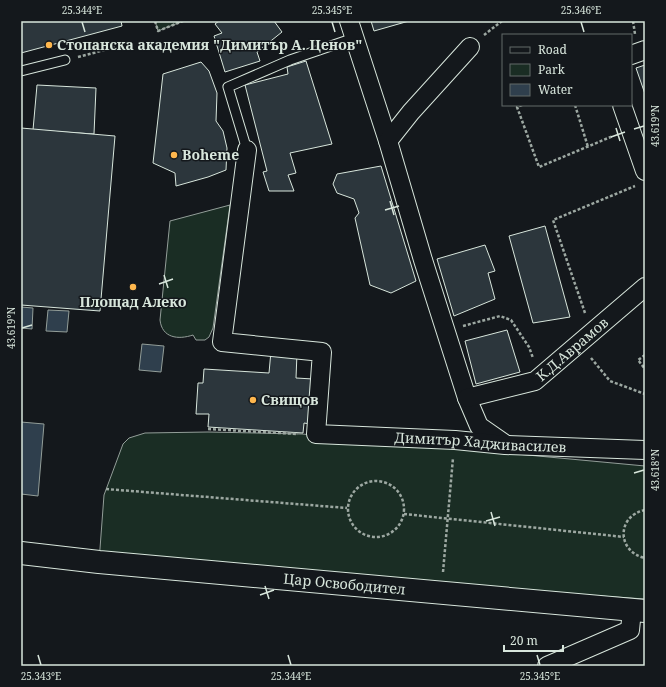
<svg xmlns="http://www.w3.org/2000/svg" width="666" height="687" viewBox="0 0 666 687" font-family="'Noto Serif',serif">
	<rect width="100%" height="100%" fill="#14181c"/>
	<g fill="#1a2d24" stroke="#939e99">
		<path d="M155,21h28l-25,10z"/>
		<path d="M230,205l-17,123 -4,9 -4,3h-9l-3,-5c-15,5 -31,3 -33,-15l10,-99z"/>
		<path d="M208,432l94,2 343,32v133l-546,-37 5,-67 19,-51 6,-6 16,-5z"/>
	</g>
	<g fill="#2f3f4d" stroke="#939e99">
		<path d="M21,307l12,1 -1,21 -11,-1z"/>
		<path d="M48,310l21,1 -2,21 -21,-1z"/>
		<path d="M142,344l22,2 -3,26 -22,-2z"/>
		<path d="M21,422l23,2 -6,72 -17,-2z"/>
	</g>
	<g fill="#2c363c" stroke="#d8e6dc">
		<path d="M21,21h100l1,5 -101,27z"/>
		<path d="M219,21h55l8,11 -25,20 3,9 -35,11 -11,-36 8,-3 -7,-9z"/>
		<path d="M371,21h38l-35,10z"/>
		<path d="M306,61l26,83 -42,9 6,20 -8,2 6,16h-25l-6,-19 4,-1 -22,-86 43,-11 -1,-7z"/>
		<path d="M201,62l8,9 8,22 -1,28 7,10 4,17 -1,22 -18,7 -32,9 -1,-13 -22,-10 10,-89z"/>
		<path d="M645,65v29l-9,-26z"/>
		<path d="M37,85l59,3 -2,46 -61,-4z"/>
		<path d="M21,128l94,8 -15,175 -79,-6z"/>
		<path d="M381,166l35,115 -25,12 -21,-8 -15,-67 4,-5 -5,-14 -17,-6 -4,-9 4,-10z"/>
		<path d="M545,226l25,91 -37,6 -24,-87z"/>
		<path d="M485,245l10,26 -7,2 7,26 -41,17 -17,-57z"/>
		<path d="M507,330l13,42 -44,12 -11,-43z"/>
		<path d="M271,351l26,2 -1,25 17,1 -3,45 -6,-1 -1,10 -95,-6 1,-13h-13l2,-31h5l1,-14 65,4z"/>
	</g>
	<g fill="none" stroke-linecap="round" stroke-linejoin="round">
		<defs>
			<g id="lane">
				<path d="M21,71l44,-11"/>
				<path d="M247,150l-19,-63 62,-27 64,-22"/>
			</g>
			<g id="street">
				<path d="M349,21l39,120 35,119 44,138 12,28 26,18"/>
				<path d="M631,55l14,-5"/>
				<path d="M622,105l23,66"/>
				<path d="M388,141l23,-29 59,-65"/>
				<path id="s1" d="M247,150l-25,192 100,10 -6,82 139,6 50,5 140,5"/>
				<path id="s2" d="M467,398l68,-17 110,-94"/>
				<path d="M547,666l83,-36 2,-20"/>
			</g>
			<g id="secondary">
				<path id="s3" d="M21,553l78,9 546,49"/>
			</g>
		</defs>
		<use href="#lane" stroke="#d8e6dc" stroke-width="11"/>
		<use href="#street" stroke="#d8e6dc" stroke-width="20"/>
		<use href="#secondary" stroke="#d8e6dc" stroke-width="24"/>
		<g stroke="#9da8a2" stroke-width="2.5" stroke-dasharray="3 2" stroke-linecap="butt">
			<path d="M155,21l3,10 25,-10"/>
			<path d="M633,21l2,13"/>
			<path d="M484,35l18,-14"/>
			<path d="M78,57l38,-10"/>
			<path d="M522,105l-5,2 22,60 74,-31"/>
			<path d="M575,105l13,42"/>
			<path d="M585,313l-32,-93 82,-34"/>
			<path d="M463,326l37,-10 11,4 18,27 4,11"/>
			<path d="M645,355l-7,5 7,9"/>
			<path d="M591,358l19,23 35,13"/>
			<path d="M208,429l90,5"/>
			<circle cx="376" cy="509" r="28"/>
			<path d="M106,489l241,19"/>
			<path d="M645,510c-29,6 -28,42 0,48"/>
			<path d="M404,514l220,23"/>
			<path d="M443,572l10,-114"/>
		</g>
		<use href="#lane" stroke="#14181c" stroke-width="9"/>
		<use href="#street" stroke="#14181c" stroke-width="18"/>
		<use href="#secondary" stroke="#14181c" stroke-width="22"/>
	</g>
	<path fill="none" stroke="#d8e6dc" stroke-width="1.5" d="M82,22l3,10M332,22l3,10M581,22l3,10M616,128l4,13M634,129l10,-3M611,137l14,-5M390,201l4,14M385,210l14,-4M164,275l4,13M159,284l14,-5M22,328l10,-3M634,473l10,-3M491,512l4,14M486,521l14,-4M265,586l4,13M260,595l14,-5M38,655l3,10M288,655l3,10M537,655l3,10"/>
	<g fill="#ffb74d" stroke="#14181c" stroke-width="1.5">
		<circle cx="49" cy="45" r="4"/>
		<circle cx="174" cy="155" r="4"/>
		<circle cx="133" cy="287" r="4"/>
		<circle cx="253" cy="400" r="4"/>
	</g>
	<g text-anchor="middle" stroke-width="3" stroke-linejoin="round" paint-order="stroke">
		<g font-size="14" font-weight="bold" fill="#d8e6dc" stroke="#14181c" text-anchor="start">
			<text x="57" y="50">Стопанска академия "Димитър А. Ценов"</text>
			<text x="182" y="160">Boheme</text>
			<text x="133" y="307" text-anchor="middle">Площад Алеко</text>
			<text x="261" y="405">Свищов</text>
		</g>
		<g font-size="14" fill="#d8e6dc" stroke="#14181c">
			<text dy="5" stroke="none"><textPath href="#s2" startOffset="119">К.Д.Аврамов</textPath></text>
			<text dy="5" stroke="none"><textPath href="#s1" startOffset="541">Димитър Хадживасилев</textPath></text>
			<text dy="5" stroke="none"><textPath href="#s3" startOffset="325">Цар Освободител</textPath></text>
		</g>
	</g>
	<rect width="666" height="687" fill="none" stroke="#14181c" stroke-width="44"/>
	<rect x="502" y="34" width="130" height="72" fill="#14181c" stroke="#626a69"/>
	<rect x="510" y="47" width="20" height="6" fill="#14181c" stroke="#626a69"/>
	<text x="538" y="54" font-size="12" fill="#d8e6dc">Road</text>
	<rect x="510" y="64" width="20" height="12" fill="#1a2d24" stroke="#626a69"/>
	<text x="538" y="74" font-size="12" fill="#d8e6dc">Park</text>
	<rect x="510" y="84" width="20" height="12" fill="#2f3f4d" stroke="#626a69"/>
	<text x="538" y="94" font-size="12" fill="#d8e6dc">Water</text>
	<path d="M504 645v6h59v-6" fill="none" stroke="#d8e6dc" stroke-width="2"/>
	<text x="510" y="645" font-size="12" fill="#d8e6dc" stroke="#14181c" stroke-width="3" paint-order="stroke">20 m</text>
	<rect x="22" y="22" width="622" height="643" fill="none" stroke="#d8e6dc" stroke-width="1.5"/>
	<g font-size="10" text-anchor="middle" fill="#d8e6dc">
		<text x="82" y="14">25.344°E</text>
		<text x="332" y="14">25.345°E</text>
		<text x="581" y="14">25.346°E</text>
		<text transform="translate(655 126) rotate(-90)" y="4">43.619°N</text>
		<text transform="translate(11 328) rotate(-90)" y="4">43.619°N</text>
		<text transform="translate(655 470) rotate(-90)" y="4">43.618°N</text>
		<text x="41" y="680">25.343°E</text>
		<text x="291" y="680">25.344°E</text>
		<text x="540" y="680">25.345°E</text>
	</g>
</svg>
